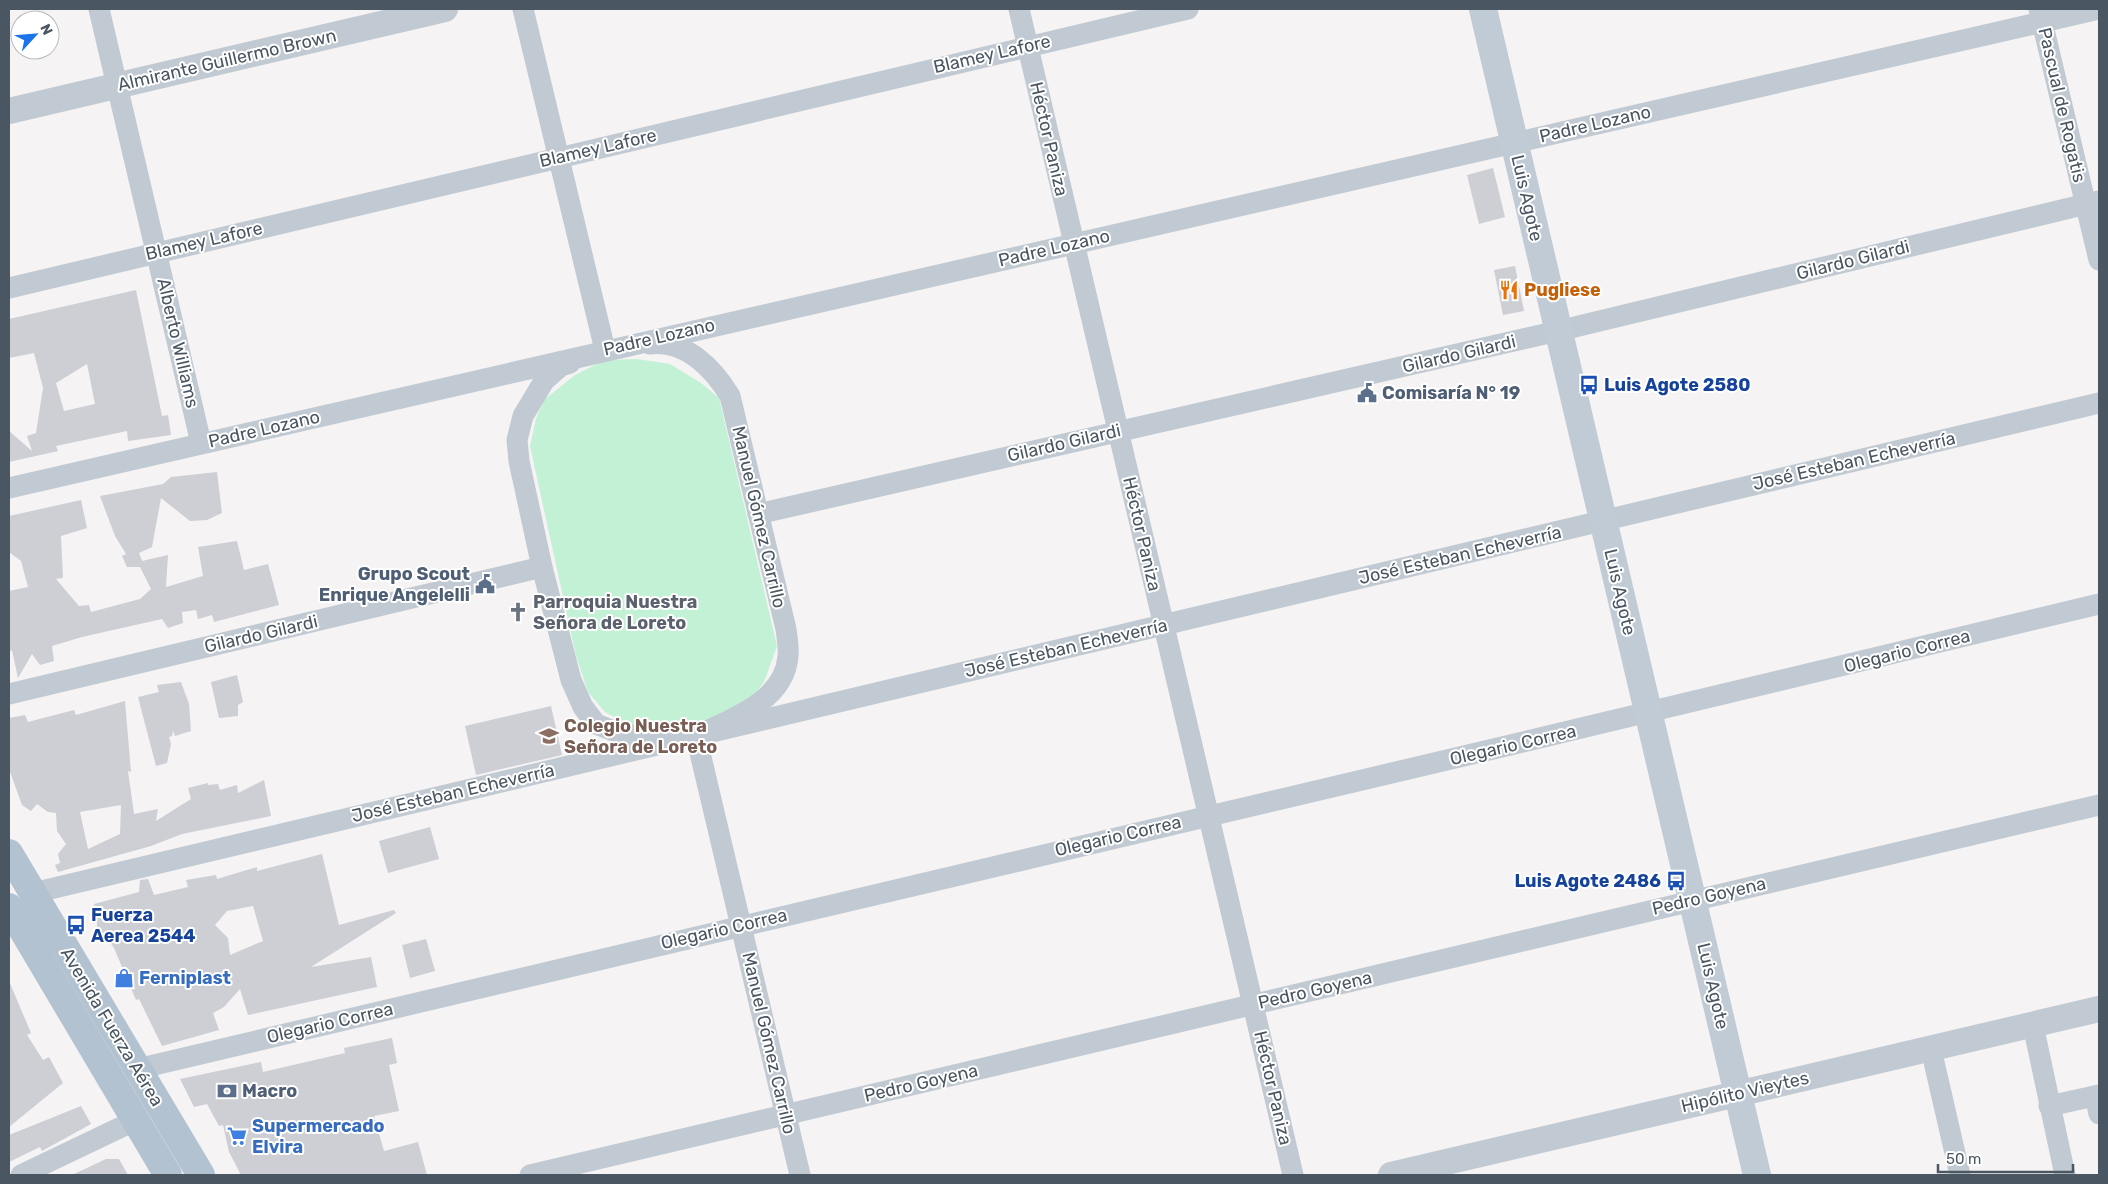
<svg xmlns="http://www.w3.org/2000/svg" width="2108" height="1184" viewBox="0 0 2108 1184" font-family="Rubik,sans-serif">
	<rect width="100%" height="100%" fill="#f5f3f3"/>
	<path fill="#c3f1d5" d="M637,359l33,5 31,19 18,15 58,248 -13,36 -15,19 -55,25 -38,1 -28,-3 -23,-12 -17,-20 -12,-36 -46,-210 6,-27 8,-19 31,-25 30,-15z"/>
	<g fill="#cdcfd5" fill-rule="evenodd">
		<path d="M1493,168l12,49 -26,7 -12,-49z"/>
		<path d="M1515,266l9,45 -21,4 -9,-45z"/>
		<path d="M136,290l26,126 6,-1 3,20 -43,6 -1,-10 -71,15 2,5 -49,11v-31l23,20 -5,-15 9,-3 7,-45 -9,-35 -25,5v-39zM87,364l8,40 -31,7 -8,-28z"/>
		<path d="M217,472l5,41 -15,7 -17,1 -29,-23 -9,49 -13,6 3,8 26,-6 -2,32 37,-11 -5,-29 39,-6 7,29 24,-6 11,41 -65,17 -2,-7 -14,4 -2,-9 -14,2 1,11 -15,5 -6,-9 -80,18 -30,9 2,15 -14,4 -8,-11 -14,24 -6,-28 -3,2v-61l19,-4 -7,-26 -12,-9v-36l72,-16 6,28 -26,8 2,42 -7,1 23,27 10,-1 2,7 49,-13 11,-10 -11,-22h-13l-5,-11 4,-2 -11,-18 -15,-40 63,-12 8,-7z"/>
		<path d="M237,675l6,27 -5,3v11l-19,2 -8,-36z"/>
		<path d="M181,682l8,22 2,27 -16,5 -2,-5 -1,5 -3,1 2,7 -4,19 -11,3 -18,-69 21,-5 -2,-7z"/>
		<path d="M125,701l6,71 -3,-1 6,43 24,-5 -2,12 35,-22 -3,-11 20,-5v2l10,-1 2,6 17,-5 1,8 26,-13 7,36 -89,18 -31,12 -93,26 -3,-7 5,-2 -2,-9 8,-10 -9,-13 -1,-18 -8,-1 -11,-8 -6,7 -9,-6 -13,-36v-51l16,-3 3,7 46,-12 2,5zM121,805l-1,29 -32,15 -8,-37z"/>
		<path d="M551,706l11,49 -86,20 -11,-49z"/>
		<path d="M430,827l9,32 -51,14 -9,-32z"/>
		<path d="M322,854l17,71 55,-15 2,3 -85,54 60,-10 6,30 -129,28 -8,-26 -16,18 -11,6 6,17 -57,16 -23,-47 -3,1 -22,-52 -10,-14 -6,-3 -4,-27 45,-12 1,-12 8,-1 6,16 34,-8 -2,-7 30,-5 1,4 40,-12v4zM253,906l10,35 -33,14 -2,-17 -13,-13 12,-14z"/>
		<path d="M426,939l9,32 -25,7 -8,-33z"/>
		<path d="M9,981l22,52 -4,2 16,25 6,-3 14,26 -54,44z"/>
		<path d="M392,1038l5,25 -8,2 10,46 -25,5 10,35 34,-9 9,33h-186l-12,-23 -6,-27 -4,1 -12,-22 -13,3 -14,-28 81,-17 2,10 82,-19 -1,-5z"/>
		<path d="M81,1106l10,18 -49,27 -2,-4 -31,15v-27z"/>
		<path d="M106,1159h13l9,16h-56z"/>
	</g>
	<g fill="none" stroke-linecap="round" stroke-linejoin="round">
		<g stroke="#c1cad2" stroke-width="21">
			<path d="M99,9l102,434"/>
			<path d="M523,9l82,341"/>
			<path d="M1019,9l274,1166"/>
			<path d="M2039,9l60,251"/>
			<path d="M9,288l1179,-279"/>
			<path d="M650,344c36,-4 63,24 80,52l56,233c1,9 3,19 2,27 -3,45 -58,64 -92,80l104,439"/>
			<path d="M570,363l-9,3 -17,15 -21,35 -6,24 2,21 23,106 29,113 12,27 13,17 25,10 42,3"/>
			<path d="M9,488l2090,-479"/>
			<path d="M758,514l800,-183 541,-130"/>
			<path d="M9,694l533,-127"/>
			<path d="M33,893l2066,-490"/>
			<path d="M2033,1025l32,150"/>
			<path d="M1931,1049l29,126"/>
			<path d="M137,1069c654,-157 1309,-306 1962,-465"/>
			<path d="M2095,1096l4,18"/>
			<path d="M2049,1106l50,-11"/>
			<path d="M21,1175l115,-55"/>
			<path d="M530,1175l1569,-370"/>
		</g>
		<g stroke="#c1cad2" stroke-width="26">
			<path d="M9,111l436,-102"/>
			<path d="M1391,1175l708,-166"/>
		</g>
		<path stroke="#c1cbd6" stroke-width="28" d="M1483,9l274,1166"/>
		<g stroke="#b3c2d1" stroke-width="28">
			<path d="M9,853l192,322"/>
			<path d="M9,907l159,268"/>
		</g>
	</g>
	<defs>
		<symbol id="restaurant-bare" viewBox="-9 -9 18 18"><path d="M-5-6h1v4h1v-4h1v4h1v-4h1v5L-1.5 .5V6h-2V.5L-5-1ZM5-6V6H3V1.5H1.5Q1.5-4 5-6Z" fill="#e8710a" stroke="#fff" stroke-width="2.5" paint-order="stroke"/></symbol>
		<symbol id="bus-bare" viewBox="-9 -9 18 18"><path d="M-5-6H5V4H4V6H2V4H-2V6H-4V4H-5ZM-3.5-4V0h7V-4ZM-3.5 1.2v1.5H-2V1.2ZM2 1.2v1.5H3.5V1.2Z" fill="#1a4fb4" stroke="#fff" stroke-width="2.5" paint-order="stroke"/></symbol>
		<symbol id="civic-bare" viewBox="-9 -9 18 18"><path d="M-.6-6.5H3V-4.5H.6V-3L4-1V1h2V6H-6V1h2V-1L-.6-3ZM-1.2 2.5V6h2.4V2.5Z" fill="#5c6f8a" stroke="#fff" stroke-width="2.5" paint-order="stroke"/></symbol>
		<symbol id="church-bare" viewBox="-9 -9 18 18"><path d="M-1.2-6h2.4v3.5h3.3v2.4h-3.3V6h-2.4V-.1h-3.3v-2.4h3.3Z" fill="#6b7280" stroke="#fff" stroke-width="2.5" paint-order="stroke"/></symbol>
		<symbol id="school-bare" viewBox="-9 -9 18 18"><path d="M0-5L7-2L0 1L-7-2ZM-4 1L0 2.5L4 1V4Q0 6-4 4Z" fill="#8d6e63" stroke="#fff" stroke-width="2.5" paint-order="stroke"/></symbol>
		<symbol id="shop-bare" viewBox="-9 -9 18 18"><path d="M-5-2.5h2.3a2.7 3.5 0 0 1 5.4 0H5L5.5 6h-11ZM-1.5-2.5h3a1.5 2.3 0 0 0-3 0Z" fill="#3f7fe0" stroke="#fff" stroke-width="2.5" paint-order="stroke"/></symbol>
		<symbol id="bank-bare" viewBox="-9 -9 18 18"><path d="M-6-4H6V4H-6ZM0-2.3a2.3 2.3 0 1 0 0 4.6a2.3 2.3 0 1 0 0-4.6Z" fill="#5c6f8a" stroke="#fff" stroke-width="2.5" paint-order="stroke"/></symbol>
		<symbol id="supermarket-bare" viewBox="-9 -9 18 18"><path d="M-6-5.5h2.5l.6 2H6L4.5 2H-2.5L-4.4-4H-6ZM-1.5 3.2a1.3 1.3 0 1 0 .1 0ZM3 3.2a1.3 1.3 0 1 0 .1 0Z" fill="#3f7fe0" stroke="#fff" stroke-width="2.5" paint-order="stroke"/></symbol>
	</defs>
	<g fill-rule="evenodd">
		<use href="#restaurant-bare" x="1495" y="276" width="28" height="28"/>
		<use href="#bus-bare" x="1575" y="371" width="28" height="28"/>
		<use href="#civic-bare" x="1353" y="379" width="28" height="28"/>
		<use href="#civic-bare" x="471" y="570" width="28" height="28"/>
		<use href="#church-bare" x="504" y="598" width="28" height="28"/>
		<use href="#school-bare" x="535" y="722" width="28" height="28"/>
		<use href="#bus-bare" x="1662" y="867" width="28" height="28"/>
		<use href="#bus-bare" x="62" y="911" width="28" height="28"/>
		<use href="#shop-bare" x="110" y="964" width="28" height="28"/>
		<use href="#bank-bare" x="213" y="1077" width="28" height="28"/>
		<use href="#supermarket-bare" x="223" y="1122" width="28" height="28"/>
	</g>
	<g text-anchor="middle" stroke-width="4" stroke-linejoin="round" paint-order="stroke">
		<g font-size="18" fill="#4a5661" stroke="#fff">
			<text transform="translate(992 54) rotate(-13)" y="6">Blamey Lafore</text>
			<text transform="translate(227 60) rotate(-13)" y="6">Almirante Guillermo Brown</text>
			<text transform="translate(2062 105) rotate(77)" y="6">Pascual de Rogatis</text>
			<text transform="translate(1595 124) rotate(-13)" y="6">Padre Lozano</text>
			<text transform="translate(1049 139) rotate(77)" y="6">Héctor Paniza</text>
			<text transform="translate(598 148) rotate(-13)" y="6">Blamey Lafore</text>
			<text transform="translate(1527 198) rotate(77)" y="6">Luis Agote</text>
			<text transform="translate(204 241) rotate(-13)" y="6">Blamey Lafore</text>
			<text transform="translate(1054 248) rotate(-13)" y="6">Padre Lozano</text>
			<text transform="translate(1853 260) rotate(-14)" y="6">Gilardo Gilardi</text>
			<text transform="translate(659 337) rotate(-13)" y="6">Padre Lozano</text>
			<text transform="translate(178 343) rotate(77)" y="6">Alberto Williams</text>
			<text transform="translate(1459 354) rotate(-13)" y="6">Gilardo Gilardi</text>
			<text transform="translate(264 429) rotate(-13)" y="6">Padre Lozano</text>
			<text transform="translate(1064 443) rotate(-13)" y="6">Gilardo Gilardi</text>
			<text transform="translate(1854 461) rotate(-13)" y="6">José Esteban Echeverría</text>
			<text transform="translate(759 517) rotate(77)" y="6">Manuel Gómez Carrillo</text>
			<text transform="translate(1142 534) rotate(77)" y="6">Héctor Paniza</text>
			<text transform="translate(1460 555) rotate(-13)" y="6">José Esteban Echeverría</text>
			<text transform="translate(1620 592) rotate(77)" y="6">Luis Agote</text>
			<text transform="translate(261 634) rotate(-13)" y="6">Gilardo Gilardi</text>
			<text transform="translate(1066 648) rotate(-13)" y="6">José Esteban Echeverría</text>
			<text transform="translate(1907 651) rotate(-14)" y="6">Olegario Correa</text>
			<text transform="translate(1513 745) rotate(-13)" y="6">Olegario Correa</text>
			<text transform="translate(453 793) rotate(-13)" y="6">José Esteban Echeverría</text>
			<text transform="translate(1118 836) rotate(-13)" y="6">Olegario Correa</text>
			<text transform="translate(1709 896) rotate(-13)" y="6">Pedro Goyena</text>
			<text transform="translate(724 929) rotate(-13)" y="6">Olegario Correa</text>
			<text transform="translate(1713 986) rotate(77)" y="6">Luis Agote</text>
			<text transform="translate(1315 990) rotate(-13)" y="6">Pedro Goyena</text>
			<text transform="translate(330 1023) rotate(-13)" y="6">Olegario Correa</text>
			<text transform="translate(112 1027) rotate(59)" y="6">Avenida Fuerza Aérea</text>
			<text transform="translate(769 1043) rotate(77)" y="6">Manuel Gómez Carrillo</text>
			<text transform="translate(921 1083) rotate(-13)" y="6">Pedro Goyena</text>
			<text transform="translate(1273 1088) rotate(77)" y="6">Héctor Paniza</text>
			<text transform="translate(1745 1092) rotate(-13)" y="6">Hipólito Vieytes</text>
		</g>
		<g font-size="18" font-weight="bold" fill="#c56008" stroke="#fff" text-anchor="start">
			<text x="1524" y="296">Pugliese</text>
		</g>
		<g font-size="18" font-weight="bold" fill="#164399" stroke="#fff" text-anchor="start">
			<text x="1604" y="391">Luis Agote 2580</text>
			<text x="1661" y="887" text-anchor="end">Luis Agote 2486</text>
			<text x="91" y="921">Fuerza<tspan x="91" dy="21">Aerea 2544</tspan></text>
		</g>
		<g font-size="18" font-weight="bold" fill="#4e5e75" stroke="#fff" text-anchor="start">
			<text x="1382" y="399">Comisaría N° 19</text>
			<text x="470" y="580" text-anchor="end">Grupo Scout<tspan x="470" dy="21">Enrique Angelelli</tspan></text>
			<text x="242" y="1097">Macro</text>
		</g>
		<g font-size="18" font-weight="bold" fill="#5b616d" stroke="#fff" text-anchor="start">
			<text x="533" y="608">Parroquia Nuestra<tspan x="533" dy="21">Señora de Loreto</tspan></text>
		</g>
		<g font-size="18" font-weight="bold" fill="#785e54" stroke="#fff" text-anchor="start">
			<text x="564" y="732">Colegio Nuestra<tspan x="564" dy="21">Señora de Loreto</tspan></text>
		</g>
		<g font-size="18" font-weight="bold" fill="#366cbe" stroke="#fff" text-anchor="start">
			<text x="139" y="984">Ferniplast</text>
			<text x="252" y="1132">Supermercado<tspan x="252" dy="21">Elvira</tspan></text>
		</g>
	</g>
	<rect width="2108" height="1184" fill="none" stroke="#4a5661" stroke-width="20"/>
	<g transform="translate(35 35) rotate(64)"><circle r="24" fill="#ffffff" stroke="#b7bbc0"/>
	<path d="M0-4L9 19L0 12L-9 19Z" fill="#1a73e8"/>
	<text y="-8" font-size="14" font-weight="bold" text-anchor="middle" fill="#4a5661">N</text>
	</g>
	<path d="M1938 1164v8h135v-8" fill="none" stroke="#4a5661" stroke-width="2.5"/>
	<text x="1946" y="1164" font-size="15" fill="#4a5661" stroke="#ffffff" stroke-width="4" paint-order="stroke">50 m</text>
</svg>
